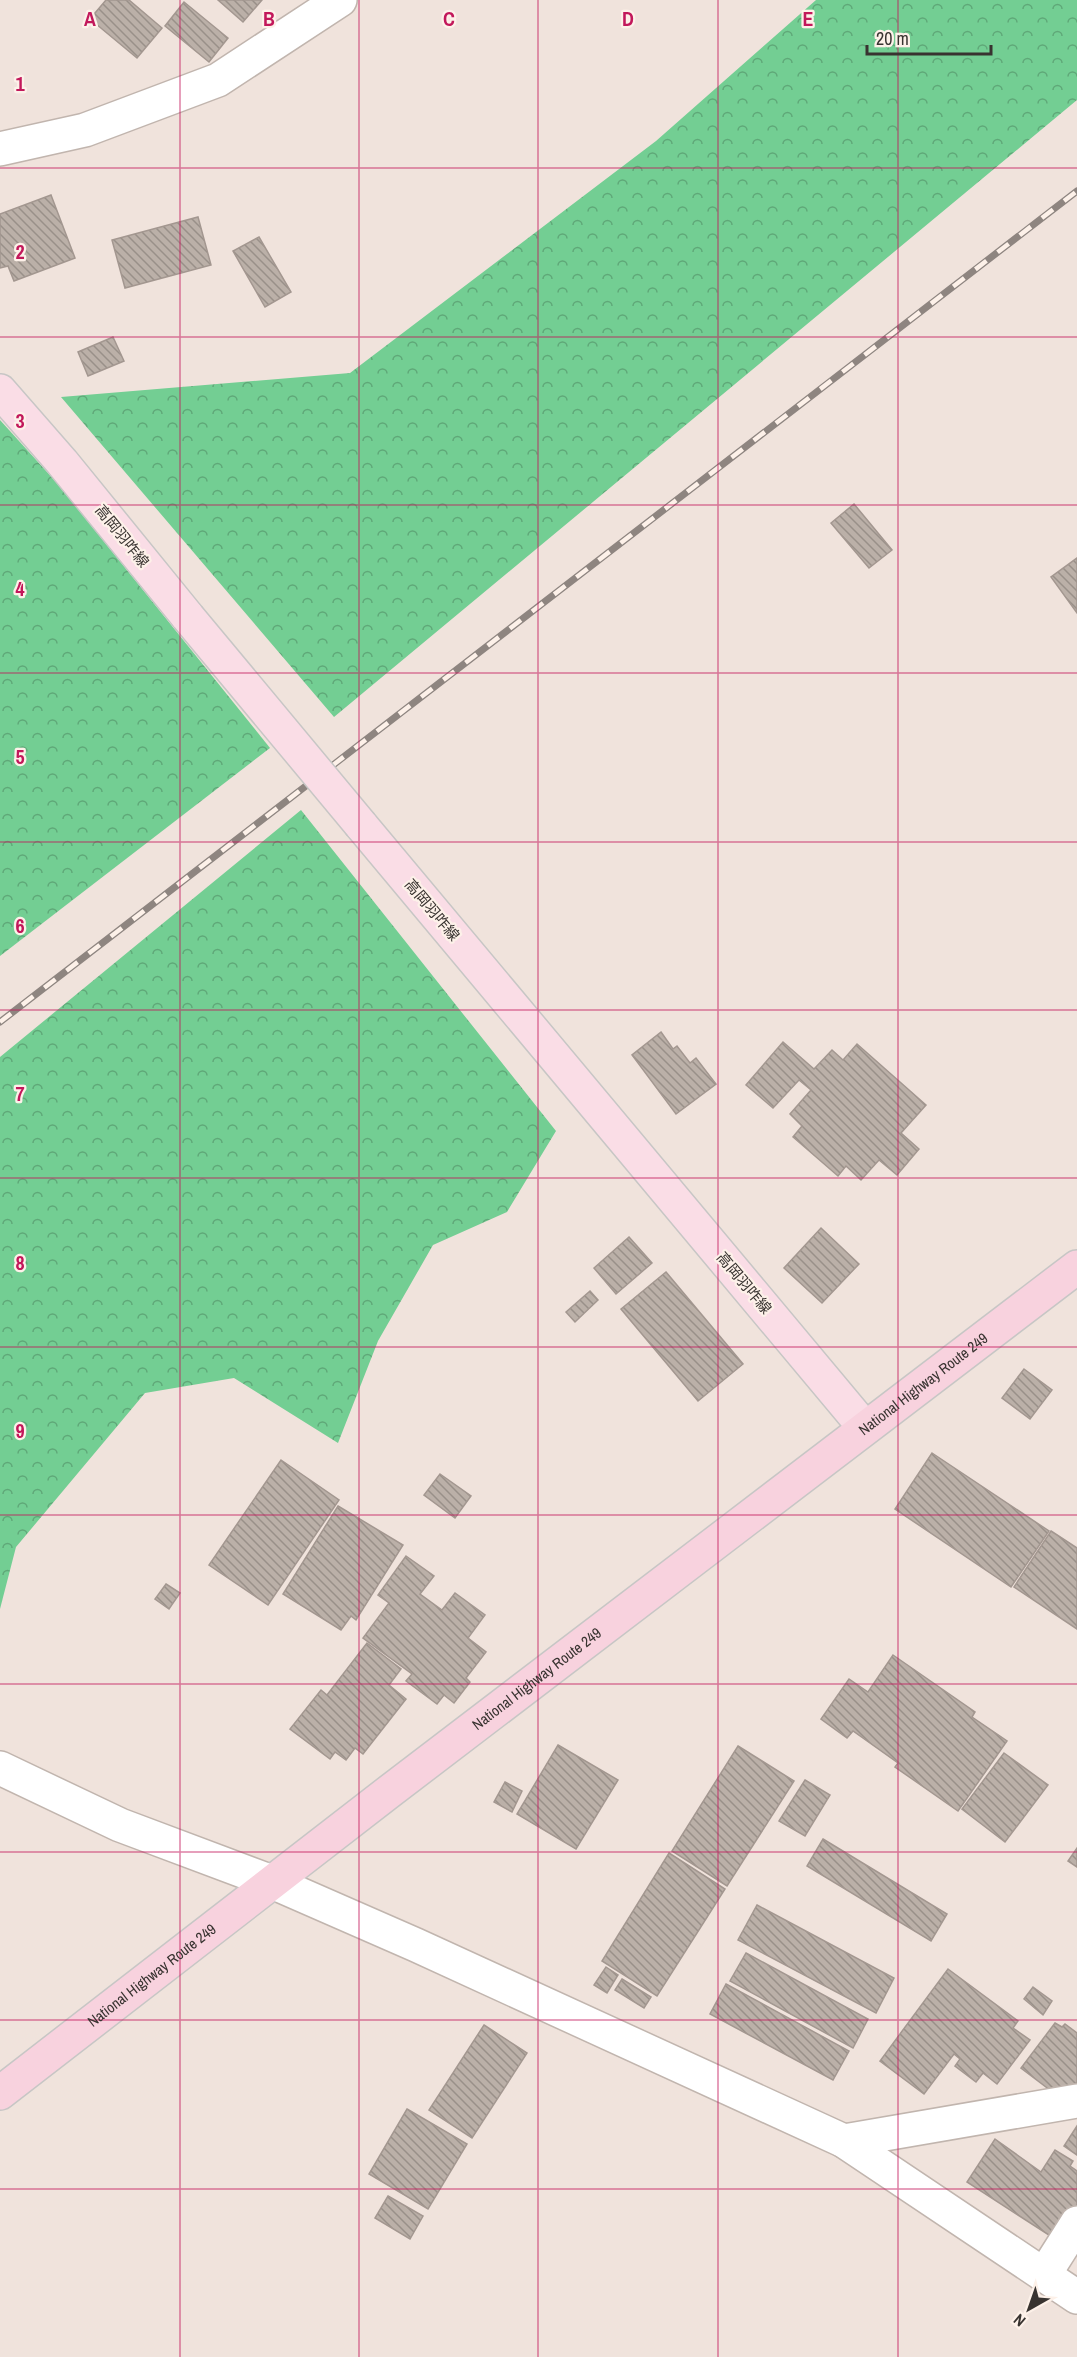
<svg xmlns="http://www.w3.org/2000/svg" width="1077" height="2357" viewBox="0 0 1077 2357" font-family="'Archivo Narrow','Noto Sans JP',sans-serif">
	<defs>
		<pattern id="forest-crowns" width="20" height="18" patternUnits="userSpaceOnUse" patternTransform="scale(1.5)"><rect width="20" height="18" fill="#73ce93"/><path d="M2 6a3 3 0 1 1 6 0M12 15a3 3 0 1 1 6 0" fill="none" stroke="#5fa878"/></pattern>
		<pattern id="building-back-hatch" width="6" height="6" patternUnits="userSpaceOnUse" patternTransform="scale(1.5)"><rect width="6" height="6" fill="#bbb0a8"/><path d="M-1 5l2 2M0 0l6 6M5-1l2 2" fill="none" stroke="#999089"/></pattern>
	</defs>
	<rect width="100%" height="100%" fill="#f0e3dc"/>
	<g fill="url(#forest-crowns)">
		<path d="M816,0h261v100l-743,617 -273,-320 289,-24 306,-232z"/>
		<path d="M0,420l57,63 213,265 -270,208z"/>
		<path d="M301,810l255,321 -49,81 -74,33 -55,96 -40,102 -104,-65 -89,15 -129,154 -16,62v-552z"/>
	</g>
	<g fill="url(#building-back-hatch)" stroke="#a39790" stroke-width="1.5">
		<path d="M106,0h23l33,28 -25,30 -47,-39z"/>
		<path d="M218,0h44l-19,22z"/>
		<path d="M184,2l44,36 -19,24 -44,-36z"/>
		<path d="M51,195l24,63 -61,23 -6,-15 -8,2v-54z"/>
		<path d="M198,217l13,48 -86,23 -13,-48z"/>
		<path d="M259,237l32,55 -26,15 -32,-56z"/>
		<path d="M113,337l11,24 -36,15 -10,-24z"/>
		<path d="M854,504l38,46 -23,18 -38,-45z"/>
		<path d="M1077,558v55l-26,-36z"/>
		<path d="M661,1032l12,17 4,-3 13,17 6,-5 20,26 -40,30 -44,-59z"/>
		<path d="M783,1042l31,27 18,-19 11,10 14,-16 69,61 -25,28 18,16 -22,26 -18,-15 -18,20 -15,-14 -8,10 -45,-39 9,-11 -12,-12 21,-24 -12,-10 -26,28 -27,-23z"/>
		<path d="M821,1228l38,36 -37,39 -38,-35z"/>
		<path d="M629,1237l23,26 -36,31 -22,-26z"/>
		<path d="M666,1272l77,92 -45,37 -77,-92z"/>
		<path d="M590,1291l8,9 -23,22 -9,-10z"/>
		<path d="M1024,1369l28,21 -22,29 -28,-21z"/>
		<path d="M932,1453l117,78 -38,56 -116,-78z"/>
		<path d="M281,1460l58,40 -71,105 -59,-40z"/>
		<path d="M440,1474l31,22 -16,22 -31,-23z"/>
		<path d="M338,1506l65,39 -47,75 -5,-4 -10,14 -58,-36z"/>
		<path d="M1051,1531l26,17v81l-63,-42z"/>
		<path d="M406,1556l28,20 -14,18 22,16 13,-17 30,22 -17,23 18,14 -20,26 4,4 -16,21 -10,-8 -7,9 -31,-23 6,-7 -49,-36 26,-35 -11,-8z"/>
		<path d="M166,1584l14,9 -11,16 -14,-10z"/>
		<path d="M367,1643l34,26 -12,16 17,14 -43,55 -8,-6 -9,12 -11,-8 -5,7 -40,-30 31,-39 6,5z"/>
		<path d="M893,1655l82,57 -3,5 35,24 -49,70 -63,-44 3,-4 -45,-32 -6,7 -26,-19 28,-40 19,13z"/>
		<path d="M558,1745l60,35 -42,69 -59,-35z"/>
		<path d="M738,1746l56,35 -67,105 -55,-35z"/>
		<path d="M1004,1753l44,32 -43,57 -43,-33z"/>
		<path d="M805,1780l25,15 -25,41 -26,-15z"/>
		<path d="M505,1782l17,9 -10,21 -18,-10z"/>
		<path d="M823,1839l124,75 -16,27 -124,-75z"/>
		<path d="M1077,1848v19l-9,-6z"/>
		<path d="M669,1853l56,36 -68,107 -55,-35z"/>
		<path d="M757,1905l137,73 -18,35 -138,-73z"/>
		<path d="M746,1953l122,66 -15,29 -123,-67z"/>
		<path d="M606,1967l12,8 -11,18 -13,-8z"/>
		<path d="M948,1969l70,52 -5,7 17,12 -33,44 -14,-11 -7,9 -21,-16 5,-7 -6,-5 -30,40 -44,-33z"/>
		<path d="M622,1979l29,18 -7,11 -29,-18z"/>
		<path d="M726,1984l123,67 -16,29 -123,-66z"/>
		<path d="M1033,1987l19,14 -9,14 -19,-16z"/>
		<path d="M1055,2023l7,4 3,-3 12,9v61l-14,6 -42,-32z"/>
		<path d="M484,2025l43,28 -55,85 -43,-28z"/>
		<path d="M407,2109l60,35 -39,65 -59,-35z"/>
		<path d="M1077,2126v29l-13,-9z"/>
		<path d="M995,2139l46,33 14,-22 18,11 -3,5 7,5v34l-22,34 -88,-57z"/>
		<path d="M388,2196l35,20 -13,23 -35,-21z"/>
	</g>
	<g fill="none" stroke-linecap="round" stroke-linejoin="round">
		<defs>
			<g id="minor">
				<path d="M0,149l85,-19 133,-50 122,-80"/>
				<path d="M844,2141l233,-40"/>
				<path d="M1044,2275l33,-52"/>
			</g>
			<path id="tertiary" d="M0,1768l120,57 152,57 144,63 428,196 233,156"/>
			<g id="primary">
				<path d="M0,391l62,71 126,155"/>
				<path d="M361,825l504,603"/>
			</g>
			<g id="trunk">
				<path id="s1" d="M0,2093l390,-302 687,-524"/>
			</g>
		</defs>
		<use href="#minor" stroke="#c1b5ae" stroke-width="36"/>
		<use href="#tertiary" stroke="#c1b5ae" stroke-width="36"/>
		<use href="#primary" stroke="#c7c6c5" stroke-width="36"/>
		<use href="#trunk" stroke="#c7c6c5" stroke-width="36"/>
		<use href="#minor" stroke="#fff" stroke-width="33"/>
		<use href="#tertiary" stroke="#fff" stroke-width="33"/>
		<use href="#primary" stroke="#fadde6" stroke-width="33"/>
		<use href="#trunk" stroke="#f8d2de" stroke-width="33"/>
		<defs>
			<path id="rail" d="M0,1022l1077,-831"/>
		</defs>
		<use href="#rail" stroke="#8e8580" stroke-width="7"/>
		<use href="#rail" stroke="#fdf1e9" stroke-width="4.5" stroke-dasharray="14" stroke-linecap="butt"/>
		<defs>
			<path id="primary-bridge" d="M188,617l173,208"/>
		</defs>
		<use href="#primary-bridge" stroke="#c7c6c5" stroke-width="36" stroke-linecap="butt"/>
		<use href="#primary-bridge" stroke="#fadde6" stroke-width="33"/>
	</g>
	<path fill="none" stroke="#c2185b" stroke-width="1.5" stroke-opacity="0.55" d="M180,0v2357M359,0v2357M538,0v2357M718,0v2357M898,0v2357M0,168h1077M0,337h1077M0,505h1077M0,673h1077M0,842h1077M0,1010h1077M0,1178h1077M0,1347h1077M0,1515h1077M0,1684h1077M0,1852h1077M0,2020h1077M0,2189h1077"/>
	<g text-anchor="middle" stroke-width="4.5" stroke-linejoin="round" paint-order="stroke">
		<g font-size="15" fill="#383330" stroke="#fdf1e9">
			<text transform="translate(122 536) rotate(51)" y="5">高岡羽咋線</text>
			<text transform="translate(432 910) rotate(50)" y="5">高岡羽咋線</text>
			<text transform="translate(744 1283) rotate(50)" y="5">高岡羽咋線</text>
			<text dy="5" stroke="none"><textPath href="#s1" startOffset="1164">National Highway Route 249</textPath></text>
			<text dy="5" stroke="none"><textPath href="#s1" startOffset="678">National Highway Route 249</textPath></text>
			<text dy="5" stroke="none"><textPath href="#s1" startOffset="192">National Highway Route 249</textPath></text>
		</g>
	</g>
	<g font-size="20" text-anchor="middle" font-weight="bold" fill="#c2185b" stroke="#fdf1e9" stroke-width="4.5" stroke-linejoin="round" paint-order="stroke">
		<text x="90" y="26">A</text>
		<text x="269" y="26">B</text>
		<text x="449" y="26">C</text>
		<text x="628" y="26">D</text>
		<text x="808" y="26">E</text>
		<text x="20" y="91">1</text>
		<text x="20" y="259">2</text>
		<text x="20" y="428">3</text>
		<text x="20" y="596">4</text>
		<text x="20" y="764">5</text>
		<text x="20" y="933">6</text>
		<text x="20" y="1101">7</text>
		<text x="20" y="1270">8</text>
		<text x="20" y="1438">9</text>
	</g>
	<g transform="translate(1029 2309) rotate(220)" stroke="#fdf1e9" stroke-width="4.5" paint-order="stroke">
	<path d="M0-4.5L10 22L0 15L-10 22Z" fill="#383330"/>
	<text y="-9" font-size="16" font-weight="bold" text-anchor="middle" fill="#383330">N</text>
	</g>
	<path d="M867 45v9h124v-9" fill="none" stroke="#383330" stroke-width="3"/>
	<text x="876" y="45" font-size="18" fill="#383330" stroke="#fdf1e9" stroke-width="4.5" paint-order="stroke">20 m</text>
</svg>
